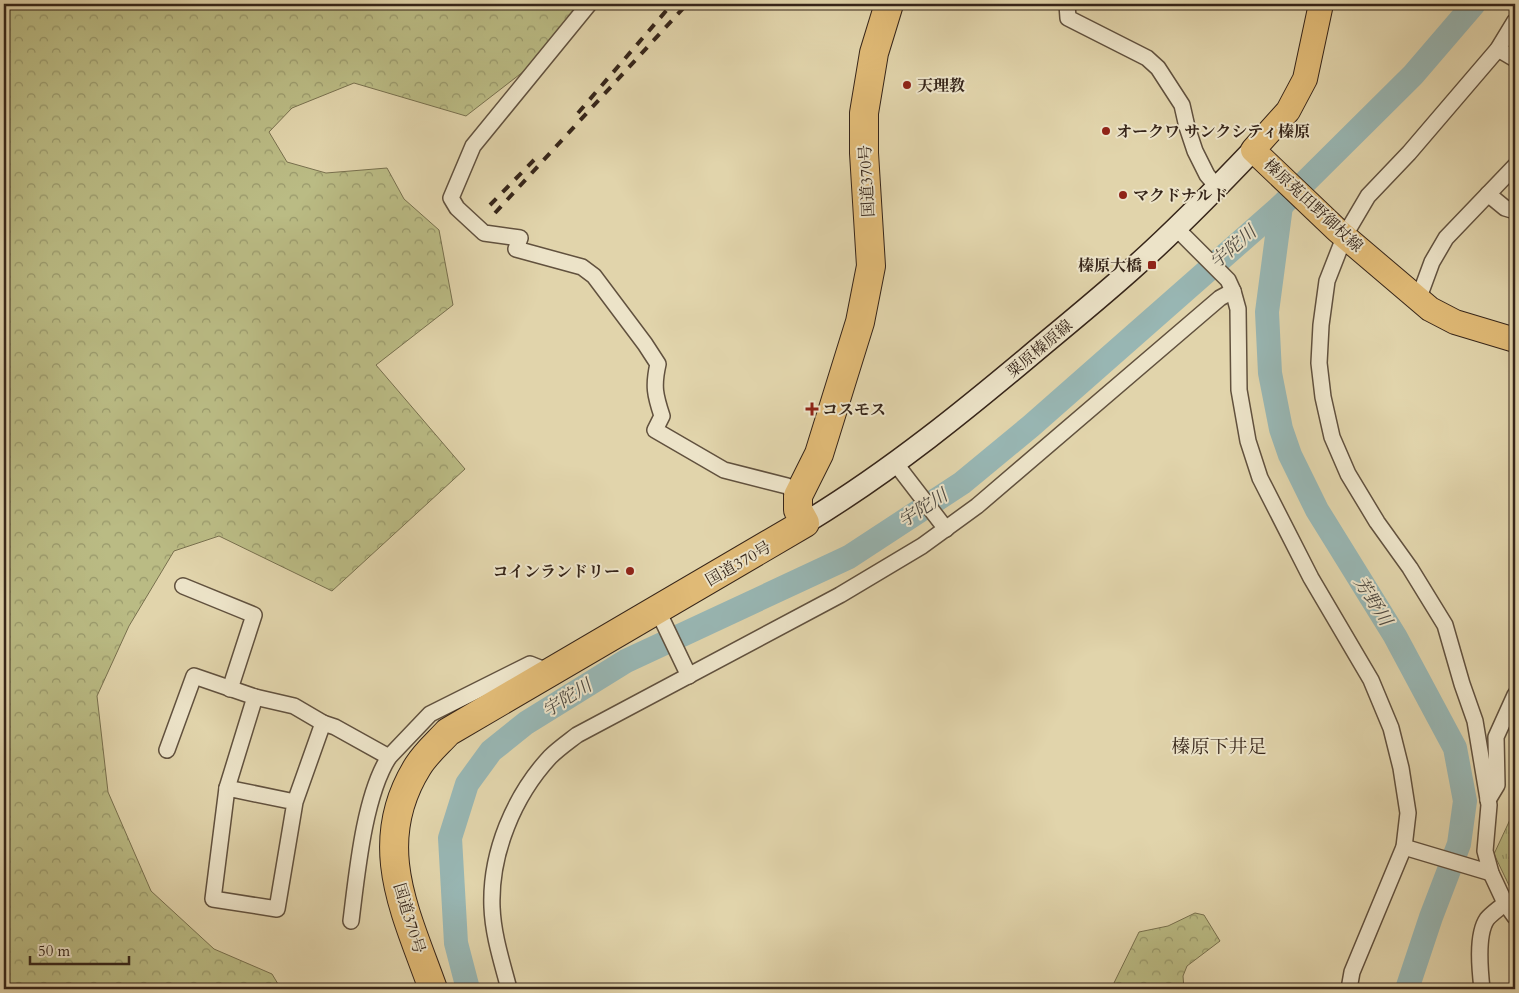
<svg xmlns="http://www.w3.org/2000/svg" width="1519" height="993" viewBox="0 0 1519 993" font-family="Cardo,'Noto Serif JP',serif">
	<defs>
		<pattern id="grass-tufts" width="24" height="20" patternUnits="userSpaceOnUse" patternTransform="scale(1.25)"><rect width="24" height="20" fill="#babb84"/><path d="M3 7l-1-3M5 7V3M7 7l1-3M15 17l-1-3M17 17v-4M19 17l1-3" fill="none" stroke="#98986b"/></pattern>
		<pattern id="forest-crowns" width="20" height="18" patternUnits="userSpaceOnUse" patternTransform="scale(1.25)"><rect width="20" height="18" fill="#babb84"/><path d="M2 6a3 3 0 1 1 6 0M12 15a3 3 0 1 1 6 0" fill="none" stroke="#98986b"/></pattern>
	</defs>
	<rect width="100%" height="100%" fill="#e1d4ab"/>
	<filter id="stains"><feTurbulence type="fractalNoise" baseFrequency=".004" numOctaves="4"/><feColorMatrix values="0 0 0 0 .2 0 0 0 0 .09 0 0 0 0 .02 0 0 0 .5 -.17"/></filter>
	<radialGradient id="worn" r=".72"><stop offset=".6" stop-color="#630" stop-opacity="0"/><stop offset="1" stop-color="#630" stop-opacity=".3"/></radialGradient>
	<path fill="url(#grass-tufts)" stroke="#78704e" d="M1515,809v89l-21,-44z"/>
	<g fill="url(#forest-crowns)" stroke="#78704e">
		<path d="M4,4h575l-15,23 -36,41 -62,48 -112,-33 -62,25 -23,24 18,30 39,11 61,-5 17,31 35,31 14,75 -77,60 89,104 -133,122 -113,-55 -45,15 -45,75 -32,70 11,96 43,99 63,58 58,25 9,15h-277z"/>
		<path d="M1195,913l9,2 16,26 -33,25 -4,10 1,13h-73l28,-57 29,-6z"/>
	</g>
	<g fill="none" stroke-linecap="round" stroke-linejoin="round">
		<g stroke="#98b6b3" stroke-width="24">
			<path d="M1281,206l-14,106 3,61 11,56 9,26 27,55 78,126 60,112 10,53 -6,43 -28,73 -24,72"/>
			<path d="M468,989l-12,-46 -6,-105 17,-54 24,-33 35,-28 100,-62 223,-104 113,-74 69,-57 250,-220 132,-131 61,-71"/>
		</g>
		<defs>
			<g id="street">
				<path d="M589,4l-116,142 -22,52 6,10 27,25 36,5 -4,11 66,18 12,9 51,68 13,20c-5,22 -3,31 4,52l-7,14 69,40 63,16 11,10"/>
				<path d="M1067,4l1,14 79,40 11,10 24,37 5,22 8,24 12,24 11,13"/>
				<path d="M1515,21l-17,28 -89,104 -41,43 -23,39 -18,46 -6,44 -2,38 4,34 9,40 16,37 29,48 33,46 35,57 17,59 13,37 14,84 -4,46 6,22 14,30 10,14"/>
				<path d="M1498,49l17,10"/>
				<path d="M1488,194l17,14 10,3"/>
				<path d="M1176,228l52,52 5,11 5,18 1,81 9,51 12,37 51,100 60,102 20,48 10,40 7,45 -4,34 -52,125 -3,17"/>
				<path d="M1418,300l14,-38 14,-24 69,-72"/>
				<path d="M896,464l50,65"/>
				<path d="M183,586l71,29 -24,74"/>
				<path d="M657,609l32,67"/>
				<path d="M167,750l27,-74 61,21 39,9 29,17"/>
				<path d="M227,788l28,-91"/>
				<path d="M1488,800l9,-15 -1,-48 19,-42"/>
				<path d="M295,802l-18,107 -64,-10 14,-111 68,14 28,-79 12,4 54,30 41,-43 100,-50 20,8"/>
				<path d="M1404,847l87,26"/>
				<path d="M351,921c6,-48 13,-125 38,-164"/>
				<path d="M509,989c-7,-27 -16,-54 -17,-82 -2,-54 22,-111 58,-150 8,-8 18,-15 27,-22l263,-140 82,-49 55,-40 243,-208 13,-7"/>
				<path d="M1482,989c-2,-18 -6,-54 5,-70 5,-6 13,-11 18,-16"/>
			</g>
			<path id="secondary" d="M805,523c86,-52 163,-115 240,-180 29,-24 58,-48 86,-73 43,-38 83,-79 122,-120"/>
			<path id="primary" d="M1321,4l-16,75 -17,32 -35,39 84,80 93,79 25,13 60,18"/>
			<path id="highway" d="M433,989c-27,-76 -64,-145 -15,-223 8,-13 20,-23 30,-34l357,-209 -7,-13v-14l21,-42 41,-132 11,-56 -7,-113v-40l10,-60 15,-49"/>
		</defs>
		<use href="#street" stroke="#61513e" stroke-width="18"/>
		<use href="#secondary" stroke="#362519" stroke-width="24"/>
		<use href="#primary" stroke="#362519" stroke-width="26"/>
		<use href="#highway" stroke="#362519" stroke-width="30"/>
		<use href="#street" stroke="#ece3c8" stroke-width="15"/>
		<use href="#secondary" stroke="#ece3c8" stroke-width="21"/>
		<use href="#primary" stroke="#e0ba76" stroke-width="24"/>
		<use href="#highway" stroke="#e0ba76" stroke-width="28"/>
		<g stroke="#362519" stroke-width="4" stroke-dasharray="9 9" stroke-linecap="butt">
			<path d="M578,113l94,-109"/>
			<path d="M490,205l44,-45"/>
			<path d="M495,213l192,-209"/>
		</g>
	</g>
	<g fill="#8f2418" stroke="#ece3c8" stroke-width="2">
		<circle cx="907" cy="85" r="5"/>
		<circle cx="1106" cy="131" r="5"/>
		<circle cx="1123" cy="195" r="5"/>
		<rect x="1147" y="260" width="10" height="10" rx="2.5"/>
		<path d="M809.5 401.5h5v5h5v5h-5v5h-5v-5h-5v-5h5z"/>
		<circle cx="630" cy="571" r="5"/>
	</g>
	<g text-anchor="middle" stroke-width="4" stroke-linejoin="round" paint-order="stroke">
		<g font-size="16" font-weight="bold" fill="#362519" stroke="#ece3c8" text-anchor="start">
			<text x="917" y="91">天理教</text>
			<text x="1116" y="137">オークワ サンクシティ榛原</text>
			<text x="1133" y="201">マクドナルド</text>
			<text x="1142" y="271" text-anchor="end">榛原大橋</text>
			<text x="822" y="415">コスモス</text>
			<text x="620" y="577" text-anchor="end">コインランドリー</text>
		</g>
		<g font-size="16" fill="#362519" stroke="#ece3c8">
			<text transform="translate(866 181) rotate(-93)" y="6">国道370号</text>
			<text transform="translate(1314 205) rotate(43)" y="6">榛原菟田野御杖線</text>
			<text transform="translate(1039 348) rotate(-40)" y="6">粟原榛原線</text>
			<text transform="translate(738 563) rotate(-30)" y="6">国道370号</text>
			<text transform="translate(410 918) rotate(73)" y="6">国道370号</text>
		</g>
		<g font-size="18" font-style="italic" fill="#4e4940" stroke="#ece3c8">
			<text transform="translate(1233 247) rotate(-41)" y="6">宇陀川</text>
			<text transform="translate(923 508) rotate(-33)" y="6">宇陀川</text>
			<text transform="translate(1373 601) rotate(58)" y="6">芳野川</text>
			<text transform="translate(567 698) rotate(-32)" y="6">宇陀川</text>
		</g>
		<g font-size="19" fill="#362519" stroke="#ece3c8">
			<text x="1219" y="753">榛原下井足</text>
		</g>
	</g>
	<rect width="1519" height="993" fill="none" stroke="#e1d4ab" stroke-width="20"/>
	<rect x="5" y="5" width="1509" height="983" fill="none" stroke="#362519" stroke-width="2.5"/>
	<rect x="10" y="10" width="1499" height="973" fill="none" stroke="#362519"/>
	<path d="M30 956v8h99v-8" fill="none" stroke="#362519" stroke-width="2.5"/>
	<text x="38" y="956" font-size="15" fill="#362519" stroke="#ece3c8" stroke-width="4" paint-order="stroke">50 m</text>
	<rect width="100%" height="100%" filter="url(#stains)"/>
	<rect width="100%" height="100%" fill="url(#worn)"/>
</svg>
